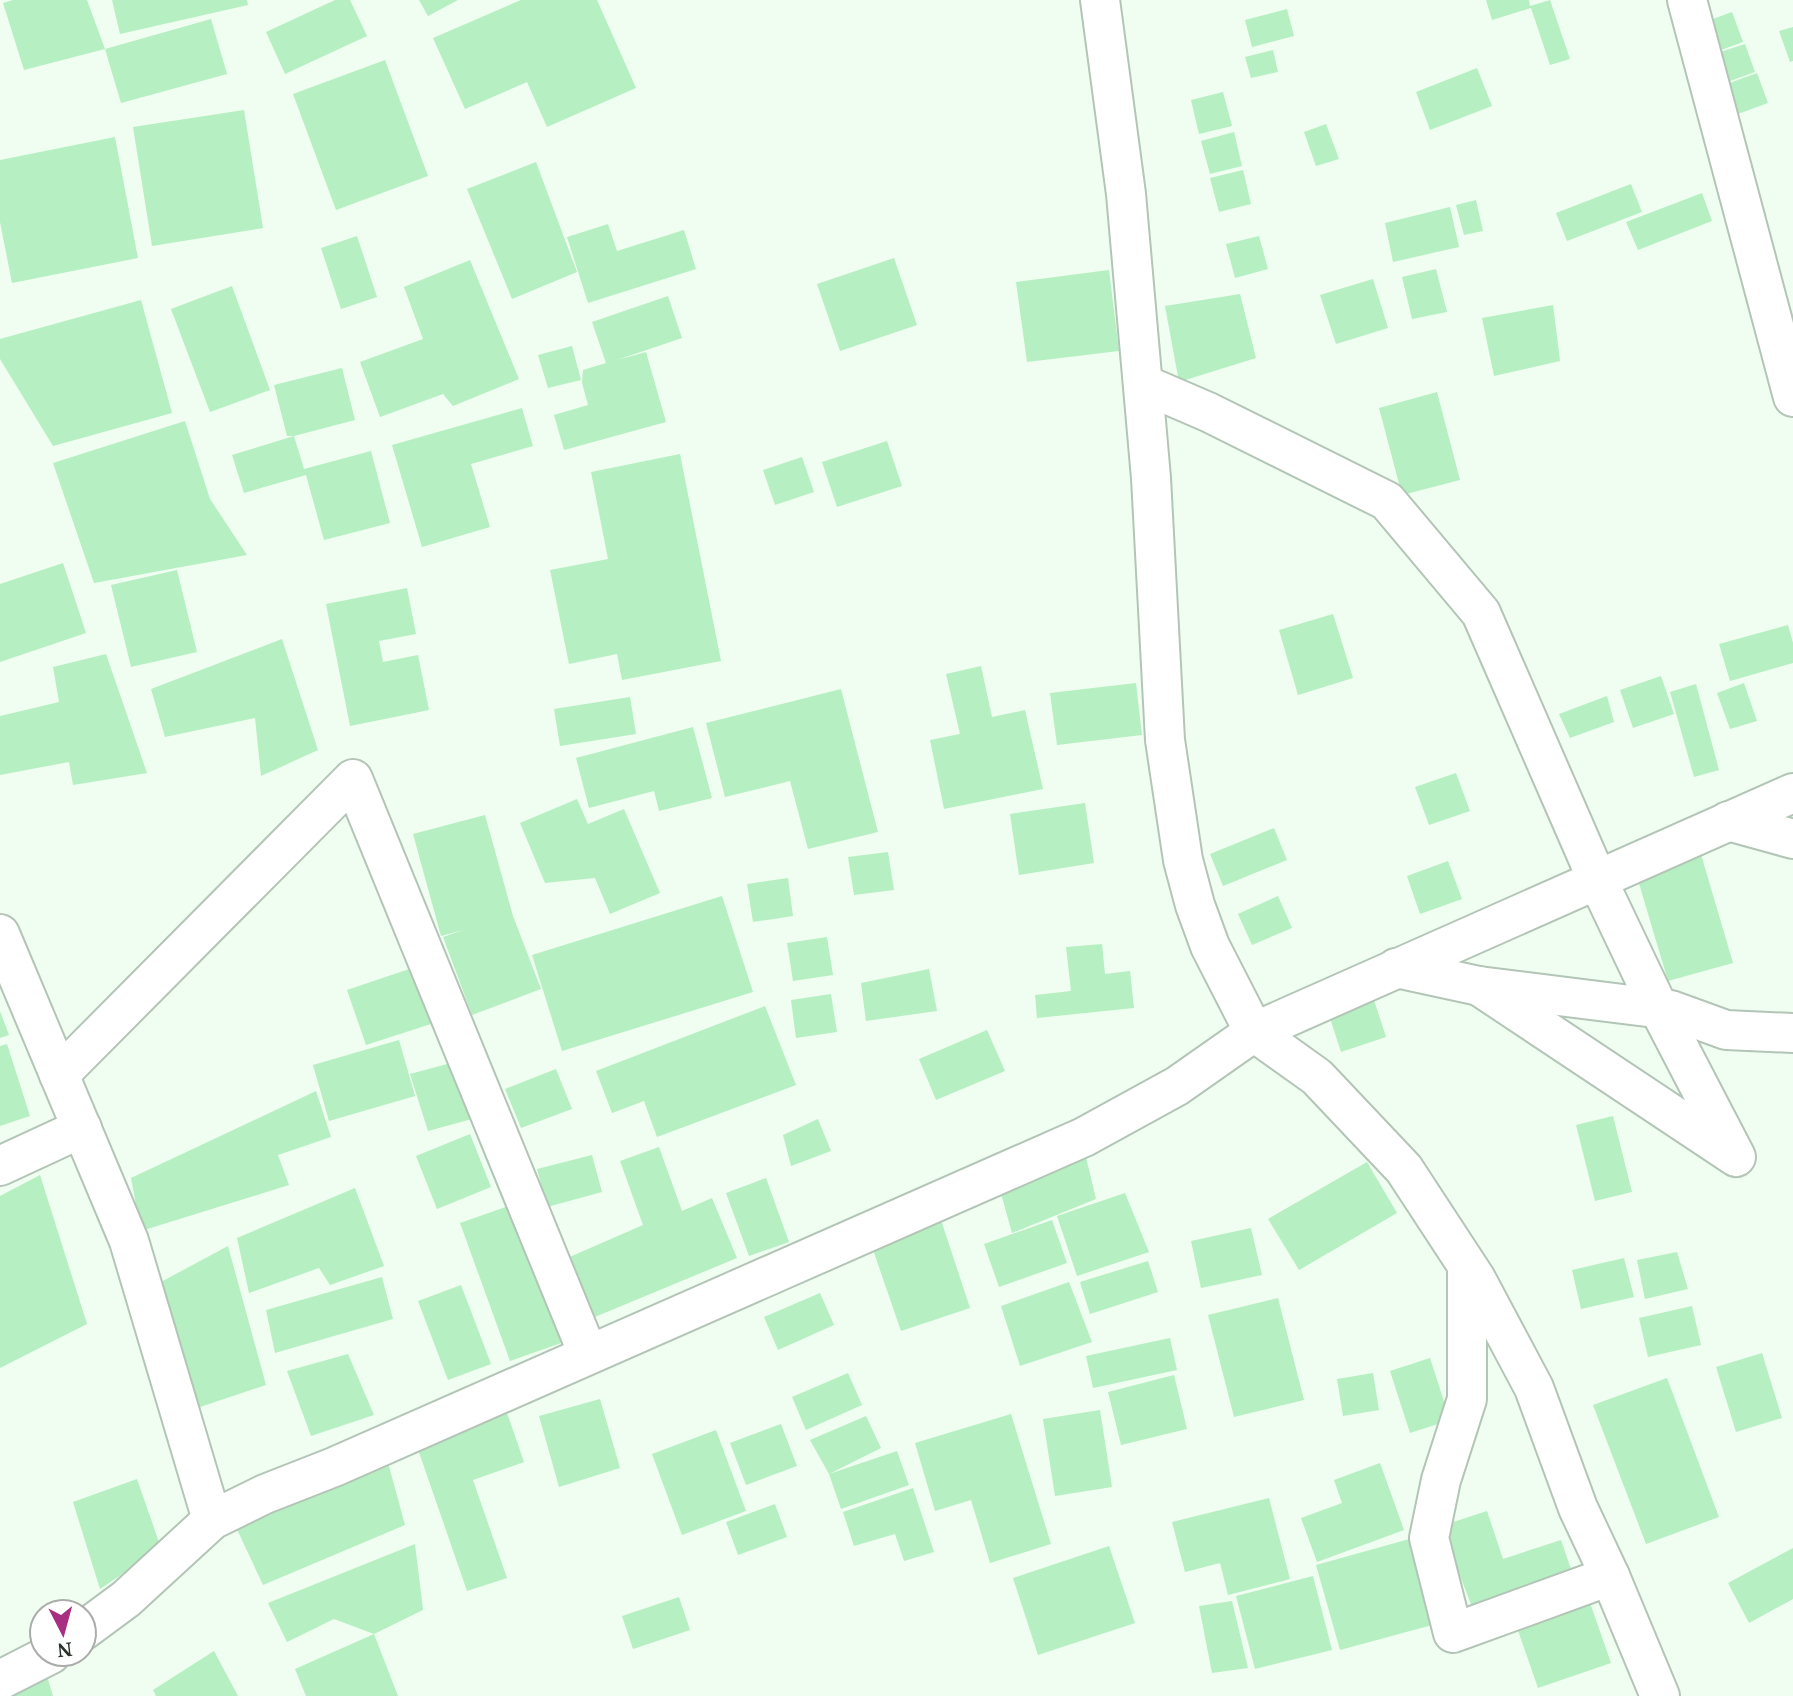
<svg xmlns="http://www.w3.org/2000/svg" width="1793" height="1696" viewBox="0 0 1793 1696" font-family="'Noto Serif',serif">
	<rect width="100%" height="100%" fill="#effef1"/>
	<g fill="#b6efc1">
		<path d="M13,0h74l18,49 106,-30 16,55 -106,29 -16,-54 -81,21 -21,-67z"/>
		<path d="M112,0h135l1,5 -128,29z"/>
		<path d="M335,0h15l17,36 -82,38 -19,-42z"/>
		<path d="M419,0h39l-30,16z"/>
		<path d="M521,0h76l39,88 -89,39 -20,-45 -62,27 -32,-71z"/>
		<path d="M1486,0h43l1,6 20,-6 20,59 -20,6 -19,-57 -39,12z"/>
		<path d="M1287,9l7,27 -42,11 -7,-27z"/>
		<path d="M1732,12l11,30 -33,12 -11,-30z"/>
		<path d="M1793,27v34l-3,1 -11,-31z"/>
		<path d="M1745,44l10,28 -33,12 -11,-29z"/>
		<path d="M1273,50l5,22 -27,6 -6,-21z"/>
		<path d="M385,60l43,116 -92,34 -43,-116z"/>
		<path d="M1477,68l15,38 -62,24 -14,-38z"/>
		<path d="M1757,73l11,30 -33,12 -11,-30z"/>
		<path d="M1223,92l9,34 -33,8 -8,-34z"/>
		<path d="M244,110l19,118 -111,18 -19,-119z"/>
		<path d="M1326,124l13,35 -23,7 -12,-34z"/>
		<path d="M1234,132l8,34 -32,8 -9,-33z"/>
		<path d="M115,137l23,121 -126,25 -12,-61v-62z"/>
		<path d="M536,162l41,110 -65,27 -45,-110z"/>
		<path d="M1243,170l8,34 -32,8 -9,-34z"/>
		<path d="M1631,184l11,28 -75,29 -11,-28z"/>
		<path d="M1702,193l10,28 -74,29 -12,-28z"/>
		<path d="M1476,200l7,31 -19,4 -8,-30z"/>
		<path d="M1450,207l9,40 -66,15 -8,-39z"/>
		<path d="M608,224l9,27 67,-21 12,39 -108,34 -21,-66z"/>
		<path d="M357,236l20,61 -36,12 -20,-61z"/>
		<path d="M1259,236l9,33 -33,9 -9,-34z"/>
		<path d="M894,258l23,67 -77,26 -23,-67z"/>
		<path d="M470,260l49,119 -66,27 -10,-12 -63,23 -20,-55 63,-23 -19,-52z"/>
		<path d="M1436,269l11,43 -35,7 -10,-42z"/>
		<path d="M1109,270l10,81 -92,11 -11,-80z"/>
		<path d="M1373,279l15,49 -52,16 -16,-49z"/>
		<path d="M232,286l38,104 -60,22 -39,-103z"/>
		<path d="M1240,294l16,64 -77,24 -14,-76z"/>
		<path d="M668,296l14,42 -65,22 29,-8 20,70 -102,28 -10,-35 34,-10 -6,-22 1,-13 23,-7 -14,-41z"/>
		<path d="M141,300l31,113 -119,33 -53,-87v-20z"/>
		<path d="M1553,305l7,56 -66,15 -12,-58z"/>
		<path d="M572,346l9,34 -33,8 -10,-33z"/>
		<path d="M342,368l13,52 -61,16 10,33 67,-18 19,72 -66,17 -18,-65 -62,18 -12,-38 62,-19h-7l-13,-51z"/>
		<path d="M1437,392l23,88 -58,15 -23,-87z"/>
		<path d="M522,408l11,38 -62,18 19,63 -68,20 -30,-102z"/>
		<path d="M185,421l25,78 37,56 -153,28 -41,-120z"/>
		<path d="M887,441l15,45 -65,21 -15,-45z"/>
		<path d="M680,454l41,207 -99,19 -5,-26 -48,10 -19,-94 58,-11 -17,-87z"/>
		<path d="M802,457l12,35 -39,13 -12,-35z"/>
		<path d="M63,563l23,70 -86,29v-78z"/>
		<path d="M177,570l20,82 -66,15 -20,-82z"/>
		<path d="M407,588l9,46 -37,7 4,21 35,-7 11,55 -79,16 -24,-122z"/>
		<path d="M1333,614l20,64 -55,17 -19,-65z"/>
		<path d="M1788,625l5,18v20l-63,18 -11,-37z"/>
		<path d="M282,639l36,111 -57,26 -6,-58 -90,19 -14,-48z"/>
		<path d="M106,654l41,119 -74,12 -4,-23 -69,13v-59l59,-14 -6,-35z"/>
		<path d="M981,666l11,51 33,-7 18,79 -99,20 -14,-69 30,-6 -14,-60z"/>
		<path d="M1661,676l13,38 -41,14 -13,-38z"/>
		<path d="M1136,683l6,52 -85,10 -7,-52z"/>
		<path d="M1744,683l13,38 -27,8 -13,-36z"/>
		<path d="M1696,684l23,86 -25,7 -24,-85z"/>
		<path d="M841,689l37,143 -70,17 -18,-68 -65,16 -19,-74z"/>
		<path d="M1607,696l7,26 -44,16 -11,-24z"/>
		<path d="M630,697l6,37 -76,12 -6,-37z"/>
		<path d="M693,727l19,71 -53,13 -5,-20 -65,17 -13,-50z"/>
		<path d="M1456,773l14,38 -41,14 -14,-38z"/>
		<path d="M577,799l11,25 36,-15 36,84 -50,21 -15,-36 -50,5 -25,-60z"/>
		<path d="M1085,803l9,60 -75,12 -9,-61z"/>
		<path d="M485,815l28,101 28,73 -69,26 -29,-78 20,-7 -22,6 -28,-102z"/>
		<path d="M1274,828l13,32 -64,26 -13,-32z"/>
		<path d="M1700,851l33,112 -65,18 -33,-111z"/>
		<path d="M888,852l6,38 -40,5 -6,-38z"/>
		<path d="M1448,861l14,38 -42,15 -13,-38z"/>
		<path d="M788,878l5,38 -40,6 -6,-38z"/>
		<path d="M722,896l31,96 -191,59 -30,-96z"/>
		<path d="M1278,896l14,32 -40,17 -14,-31z"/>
		<path d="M827,937l6,38 -40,6 -6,-38z"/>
		<path d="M1102,944l3,30 25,-3 4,37 -97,10 -2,-23 36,-4 -5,-44z"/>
		<path d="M421,965l19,56 -74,24 -19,-55z"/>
		<path d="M929,969l8,42 -71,10 -5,-38z"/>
		<path d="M831,994l6,38 -41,6 -5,-38z"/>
		<path d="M1374,1000l12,37 -45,15 -12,-37z"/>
		<path d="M765,1006l31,79 -139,52 -13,-36 -32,12 -16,-42z"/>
		<path d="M0,1011l9,24 -9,3z"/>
		<path d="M987,1030l18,41 -69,29 -17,-41z"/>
		<path d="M399,1040l16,56 -86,25 -16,-56z"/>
		<path d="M7,1044l23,72 -30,10v-80z"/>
		<path d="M462,1060l17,57 -51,14 -18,-57z"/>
		<path d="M556,1069l16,40 -51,19 -16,-39z"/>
		<path d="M316,1091l15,46 -53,18 11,30 -148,46 -10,-53z"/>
		<path d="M1613,1116l19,76 -37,9 -19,-76z"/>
		<path d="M818,1119l13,32 -40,15 -8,-31z"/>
		<path d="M470,1134l21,53 -54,22 -21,-53z"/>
		<path d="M659,1147l23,64 30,-13 25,60 -147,61 -25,-60 78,-34 -23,-64z"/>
		<path d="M1085,1153l11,46 -84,34 -12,-43z"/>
		<path d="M592,1155l10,37 -55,15 -10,-38z"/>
		<path d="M1367,1162l30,51 -98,57 -31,-51z"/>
		<path d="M40,1175l47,149 -87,44v-172z"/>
		<path d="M766,1178l23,64 -40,14 -23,-63z"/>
		<path d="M355,1188l29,78 -54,19 -11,-17 -70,25 -12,-55z"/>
		<path d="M1125,1193l24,59 -72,24 -20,-60z"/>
		<path d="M517,1203l50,138 -57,20 -50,-138z"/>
		<path d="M940,1217l30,91 -69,23 -31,-90z"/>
		<path d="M1052,1220l15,43 -68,24 -15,-43z"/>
		<path d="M1251,1228l11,47 -61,13 -10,-47z"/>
		<path d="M228,1246l38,139 -72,24 -35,-126z"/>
		<path d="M1677,1252l11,37 -43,10 -8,-39z"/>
		<path d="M1624,1258l10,39 -53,12 -9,-39z"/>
		<path d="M1148,1261l10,31 -68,22 -10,-32z"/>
		<path d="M382,1277l11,42 -118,34 -9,-43z"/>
		<path d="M1069,1282l23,60 -72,24 -19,-60z"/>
		<path d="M461,1285l30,79 -43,16 -30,-79z"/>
		<path d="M820,1293l14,32 -56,25 -14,-33z"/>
		<path d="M1278,1298l26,102 -70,17 -26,-102z"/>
		<path d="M1692,1306l9,39 -53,12 -9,-39z"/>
		<path d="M1170,1338l7,32 -84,18 -7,-32z"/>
		<path d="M1762,1353l20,65 -46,14 -20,-65z"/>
		<path d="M348,1354l26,61 -63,21 -24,-65z"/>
		<path d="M1430,1358l20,62 -40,13 -20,-62z"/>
		<path d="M848,1373l14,32 -56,25 -14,-33z"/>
		<path d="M1373,1373l6,37 -36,6 -6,-37z"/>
		<path d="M1174,1375l13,54 -66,16 -13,-53z"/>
		<path d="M1667,1378l52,139 -73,27 -53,-139z"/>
		<path d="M600,1399l20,69 -61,19 -20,-71z"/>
		<path d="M504,1404l20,58 -51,18 34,98 -40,13 -54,-156z"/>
		<path d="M1100,1410l12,77 -57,9 -12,-77z"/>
		<path d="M1011,1414l40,130 -61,19 -19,-63 -36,11 -20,-68z"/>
		<path d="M866,1416l15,32 -52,26 68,-23 12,34 -68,24 -12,-35 -19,-34z"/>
		<path d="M781,1424l16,42 -51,19 -16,-42z"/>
		<path d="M716,1430l30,81 -64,24 -30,-81z"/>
		<path d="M383,1444l22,81 -142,60 -28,-60z"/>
		<path d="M1380,1463l24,67 -87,32 -16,-44 41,-15 -8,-23z"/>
		<path d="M137,1479l24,69 -61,41 -27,-87z"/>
		<path d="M913,1488l21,64 -30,9 -9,-27 -41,12 -11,-34z"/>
		<path d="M1269,1498l21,81 -62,16 -8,-32 -35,9 -13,-50z"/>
		<path d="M775,1504l12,33 -49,18 -12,-33z"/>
		<path d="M1487,1511l16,48 58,-19 11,32 -100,35 -31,-81z"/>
		<path d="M1413,1538l23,86 -96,26 -24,-85z"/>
		<path d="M415,1544l8,66 -49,24 -40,-15 -47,23 -19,-39z"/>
		<path d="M1109,1546l26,77 -97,32 -25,-77z"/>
		<path d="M1793,1548v51l-44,24 -21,-40z"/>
		<path d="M1313,1576l19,74 -77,19 -19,-73z"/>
		<path d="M679,1597l11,33 -57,19 -11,-33z"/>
		<path d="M1588,1597l23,66 -73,25 -23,-66z"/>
		<path d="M1232,1601l16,67 -36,5 -13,-67z"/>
		<path d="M374,1634l24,62h-92l-11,-27z"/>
		<path d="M214,1651l24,45h-82l-3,-6z"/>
		<path d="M47,1676l6,20h-53z"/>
	</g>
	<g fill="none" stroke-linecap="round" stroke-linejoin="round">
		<defs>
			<g id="minor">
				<path d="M1100,0l26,194 25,284 14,262 18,120 12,45 15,41 44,86 63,45 87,92 72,110 58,109 44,120 32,68 50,120"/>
				<path d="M1687,0l106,397"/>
				<path d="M1143,384l65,28 179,89 94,112 116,266 62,130 77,148 -257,-171"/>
				<path d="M1728,821l65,18"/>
				<path d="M0,934l129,307 83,279"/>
				<path d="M1396,968l83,18 192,24 55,20 67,3"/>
				<path d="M59,1075l294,-296 235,575"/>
				<path d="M0,1166l82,-38"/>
				<path d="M1467,1268v131l-26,81 -12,58 24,95 157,-57"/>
				<path d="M84,1630l42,-31 86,-79 53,-26 69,-27 750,-330 93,-51 77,-54 539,-239"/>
				<path d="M0,1680l51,-26"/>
			</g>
		</defs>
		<use href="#minor" stroke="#b3c5b6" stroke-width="42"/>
		<use href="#minor" stroke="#fff" stroke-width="38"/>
	</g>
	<g transform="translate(63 1633) rotate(174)"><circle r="33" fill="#ffffff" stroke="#aaadaa" stroke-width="2"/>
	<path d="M0-5L12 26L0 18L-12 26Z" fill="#a72e82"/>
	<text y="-10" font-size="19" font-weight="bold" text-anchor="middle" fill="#2a312b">N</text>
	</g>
</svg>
